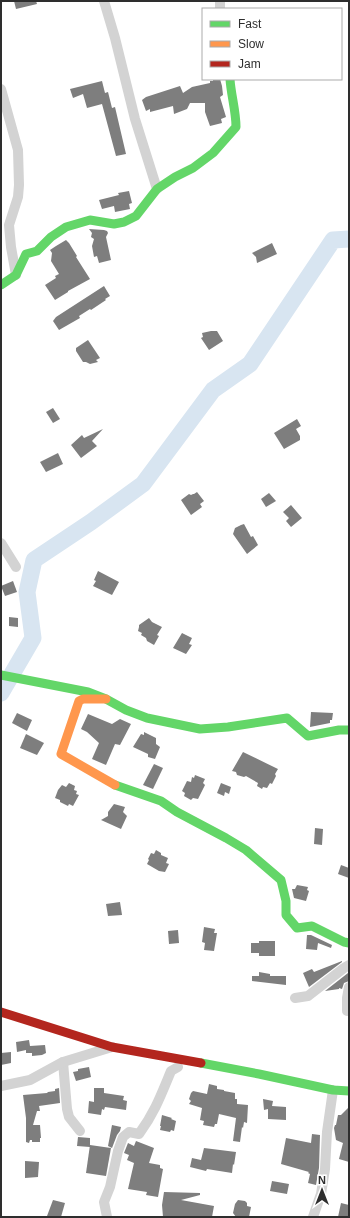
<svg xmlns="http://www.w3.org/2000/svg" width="350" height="1218" viewBox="0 0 350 1218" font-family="Arial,sans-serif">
	<rect width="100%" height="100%" fill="#fff"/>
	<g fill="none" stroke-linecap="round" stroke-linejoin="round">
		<path stroke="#d8e5f1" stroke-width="17" d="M1,693l32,-55 -6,-46 7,-32 57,-38 52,-38 70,-94 37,-26 83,-124 16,-1"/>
	</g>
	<g fill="#7e7e7e">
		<path d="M14,1h22l1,3 -21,5z"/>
		<path d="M213,79h7l2,7 1,9 -3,2 6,20 -5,2 1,4 -12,3 -5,-14v-9h-15l-3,6 -13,5 -1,-8 -23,6v-3l-4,2 -4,-11 4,-3 34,-11 3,7 9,-6 18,-4v-2h3z"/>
		<path d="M102,81l3,12 3,-1 4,16 3,-1 11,47 -10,2 -14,-52 -15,4 -4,-14 -10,4 -3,-9z"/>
		<path d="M129,191l3,12 -3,1 1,5 -15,3 -1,-6 -12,3 -3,-9 20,-5 -1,-2z"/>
		<path d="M89,229l15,1 3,1 1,2 -2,4 5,23 -12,3 -2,-7 -3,1 -2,-11 2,-7 -3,-2 1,-4z"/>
		<path d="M66,240l3,3 8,13 -1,1 14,22 -22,12v1l-13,8 -10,-15 11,-7 -1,-2 4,-2 -8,-13 1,-8 -2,-3 6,-4z"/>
		<path d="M272,243l5,11 -20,9 -1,-6 -4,-4z"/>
		<path d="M104,286l6,10 -5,3 1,1 -15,10 -1,-1 -11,7 1,2 -21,12 -6,-9 3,-4z"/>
		<path d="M211,331h6l6,10 -14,9 -8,-12 2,-1 -1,-4z"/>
		<path d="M88,340l12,18 -4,2 2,2 -8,2 -4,-2h-3l-7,-11v-3z"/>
		<path d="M53,408l7,11 -7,4 -7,-11z"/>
		<path d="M297,419l4,7 -5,3 4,7v4l-16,9 -10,-16z"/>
		<path d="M103,429l-11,12 5,5 -16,12 -10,-13 11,-10 2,3z"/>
		<path d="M58,453l5,11 -17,8 -6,-10z"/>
		<path d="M197,492l7,9 -4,3 2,3 -11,8 -10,-15 8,-6 2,1 2,-1h1z"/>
		<path d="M269,493l7,8 -10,6 -5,-8z"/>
		<path d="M291,505l11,13 -11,9 -5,-6 3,-3 -6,-6z"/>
		<path d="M244,524l7,13 2,-1 5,9 -11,9 -14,-20 2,-6 6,-3z"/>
		<path d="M98,571l21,11 -7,13 -19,-9 3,-5 -2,-1z"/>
		<path d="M13,581l4,11 -12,4 -4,-10z"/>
		<path d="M9,617l9,1v9l-9,-1z"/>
		<path d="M149,618l3,4 10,5 -5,8 2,1 -5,9 -7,-4 -1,-3 -5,-3 1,-2 -4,-2 1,-4v-2z"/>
		<path d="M182,633l10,5 -3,6 3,1 -6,9 -13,-6z"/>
		<path d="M311,712l22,1 -1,7h-2v3l-20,4z"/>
		<path d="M17,713l15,7 -5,11 -15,-8z"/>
		<path d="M88,714l24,10 8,-5 11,5 -11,21 -5,-1 -9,21 -14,-6 7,-16 -12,-11 -6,-3z"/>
		<path d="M144,732l12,6v6l4,3 -5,12 -7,-2v-3l-15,-7 8,-13 3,1z"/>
		<path d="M26,734l18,9 -7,12 -17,-7z"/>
		<path d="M243,752l35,17 -3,5 1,2 -4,8 -2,-1 -3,5 -4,-1 -1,2 -5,-3 1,-3 -12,-7 -2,1 -7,-2 -1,-3 -4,-1z"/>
		<path d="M154,764l9,4 -10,21 -10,-4z"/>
		<path d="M195,775l10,4 -2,4 2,2 -7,14 -5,-1 -2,2 -7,-4 1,-3 -3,-2 5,-10 4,1 1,-5 2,1z"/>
		<path d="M69,783l6,3 -1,4 3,1 -1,3 3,1 -6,11 -4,-2 -1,2 -8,-4v-2l-5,-2 3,-8 4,-5 4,2z"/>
		<path d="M221,783l10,4 -2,7 -4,-2 -1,4 -7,-3z"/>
		<path d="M114,804l11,3 -2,5 4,4 -6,13 -20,-9 7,-4v-4z"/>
		<path d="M315,828l8,1 -1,16 -8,-1z"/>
		<path d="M156,850l5,3v2l7,3 -2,5 3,1 -4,8 -6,-1 -12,-7 2,-4 -1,-1 3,-6 3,1z"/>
		<path d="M341,865l8,3v10l-11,-4z"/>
		<path d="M297,885l11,2 -1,3 2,1 -3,10 -12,-3 -2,-9h3z"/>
		<path d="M120,902l2,13 -14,1 -2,-12z"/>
		<path d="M204,927l11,2 -1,4h3l-3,18 -10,-1 1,-7 -3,-1z"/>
		<path d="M178,930l1,13 -10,1 -1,-13z"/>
		<path d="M307,935h4l21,10 -1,3 -13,-5 -1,7 -11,-1z"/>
		<path d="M259,941h16v15h-16v-3h-8v-10h8z"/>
		<path d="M342,961v1l-33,25 -6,-14 9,-4 2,3z"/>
		<path d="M259,972l11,2v2h16v9l-34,-4v-5h7z"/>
		<path d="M348,973l1,1v7l-5,2 -2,6 -3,-1v1l-14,2z"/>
		<path d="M29,1040l1,6 15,-1 1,8 -4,2 -10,1v-3h-6v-3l-9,2 -1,-10z"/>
		<path d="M11,1052v11l-10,2v-12z"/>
		<path d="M89,1067l2,10 -15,4 -3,-9 5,-1v-2z"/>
		<path d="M209,1084l8,2v3l7,1v1l11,2v6h2v5l11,1 -1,18 -3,-1 -1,6 -1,-1 -2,15 -7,-1 3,-23 -17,-4 -2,10h-2l-1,3 -11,-2 1,-4 -4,-1 2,-12 -13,-4 2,-3 -2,-2 2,-6 2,-2 14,3z"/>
		<path d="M59,1088l1,15 -21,3 1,5h-3l-4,14h7l1,13h-1v4h-8v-2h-2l-1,3 -3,-1v-24l-3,-23 24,-2 1,-1 7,-1v-2z"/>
		<path d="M94,1088h10v5l20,3 -1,4 4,1 -1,9 -21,-3 -1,3 -2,-1 -1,6 -13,-2 1,-12 5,1z"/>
		<path d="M263,1099l10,2 -1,5 14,1v13l-18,-1v-10l-4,1z"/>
		<path d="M349,1107v55l-10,-3 4,-16 -7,-3 -2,-12 1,-3h1l2,-10h3z"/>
		<path d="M162,1115l10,3 -1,1 5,2 -2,10 -3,-1 -1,2 -10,-2 1,-4h-1z"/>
		<path d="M112,1125l9,2 -1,4 -3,4 -5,13 -4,-2z"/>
		<path d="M312,1134l8,1 -1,33 -3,17 -8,-2 2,-9 -2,-1 1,-1 -28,-8 5,-26 25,5z"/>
		<path d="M78,1137l12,1v9l-13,-1z"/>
		<path d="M136,1141l18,7 -5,15 11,2v3l3,1 -5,28 -12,-2 1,-3 -19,-3 6,-26 -7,-3 2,-5 -5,-2 4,-10 6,3z"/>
		<path d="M90,1145l21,3 -5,28 -20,-3z"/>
		<path d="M204,1148l32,4 -2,13 -1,-1 -1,9 -25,-4 -1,2 -16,-4 2,-9 9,2z"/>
		<path d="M25,1161l14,1 -1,15 -13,1z"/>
		<path d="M272,1181l17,3 -2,10 -17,-3z"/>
		<path d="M164,1192l36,1v2l-19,5 33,6 -2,11h-49l-1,-12z"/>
		<path d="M53,1200l12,3 -4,14h-9l-5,-1z"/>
		<path d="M238,1200l7,1 2,2v3l4,1 -2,10h-13l-3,-4 2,-9z"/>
		<path d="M341,1203l8,2v12h-11z"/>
	</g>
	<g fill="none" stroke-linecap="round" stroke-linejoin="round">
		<g stroke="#d3d3d3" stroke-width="10">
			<path d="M104,1l11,37 20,81 22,70"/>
			<path d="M220,1v8"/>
			<path d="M1,89l17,61 1,35 -1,12 -9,28 2,22 5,28"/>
			<path d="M1,543l15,24"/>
			<path d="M295,998l13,-2 36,-28 5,-3"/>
			<path d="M347,1011v-13l2,-11"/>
			<path d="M63,1062l4,47 2,8 11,14"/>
			<path d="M1,1086l29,-6 33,-18 49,-15"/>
			<path d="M107,1217l-3,-15 6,-15 8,-36 5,-14 6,-5 10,2c16,-22 22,-39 32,-63l7,-4"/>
			<path d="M313,1217l8,-23 4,-25 2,-37 6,-42"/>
		</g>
		<g stroke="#63d668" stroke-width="9">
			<path d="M1,285l15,-10 10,-21 11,-3 14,-14 15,-10 24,-7 24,4 10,-2 12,-6 21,-27 18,-12 18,-9 20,-15 23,-26c0,-16 -5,-32 -6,-48"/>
			<path d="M1,675l87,17 18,7 20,11 21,8 53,11 28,-2 59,-9 21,18 31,-6h10"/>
			<path d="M115,785l46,16 16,11 49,26 20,12 35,30 5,21v14l11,13 15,-2 32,16 5,1"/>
			<path d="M201,1063l58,11 74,16 16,1"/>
		</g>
		<path stroke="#ff974d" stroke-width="9" d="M106,699h-23l-4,2 -18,53 54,31"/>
		<path stroke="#b3261e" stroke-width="9" d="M1,1012l111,35 89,16"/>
	</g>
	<rect width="350" height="1218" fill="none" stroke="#2e2e2e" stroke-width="4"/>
	<rect x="202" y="8" width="140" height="72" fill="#ffffff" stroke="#ababab"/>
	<rect x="210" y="21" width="20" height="6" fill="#63d668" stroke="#ababab"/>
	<text x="238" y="28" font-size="12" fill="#2e2e2e">Fast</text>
	<rect x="210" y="41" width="20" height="6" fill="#ff974d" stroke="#ababab"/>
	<text x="238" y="48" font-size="12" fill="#2e2e2e">Slow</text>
	<rect x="210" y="61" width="20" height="6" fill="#b3261e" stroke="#ababab"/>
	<text x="238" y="68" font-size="12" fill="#2e2e2e">Jam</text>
	<g transform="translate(322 1190)" stroke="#ffffff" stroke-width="3" paint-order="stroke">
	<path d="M0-3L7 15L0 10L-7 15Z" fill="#2e2e2e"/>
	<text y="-6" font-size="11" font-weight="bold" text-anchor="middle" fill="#2e2e2e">N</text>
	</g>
</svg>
